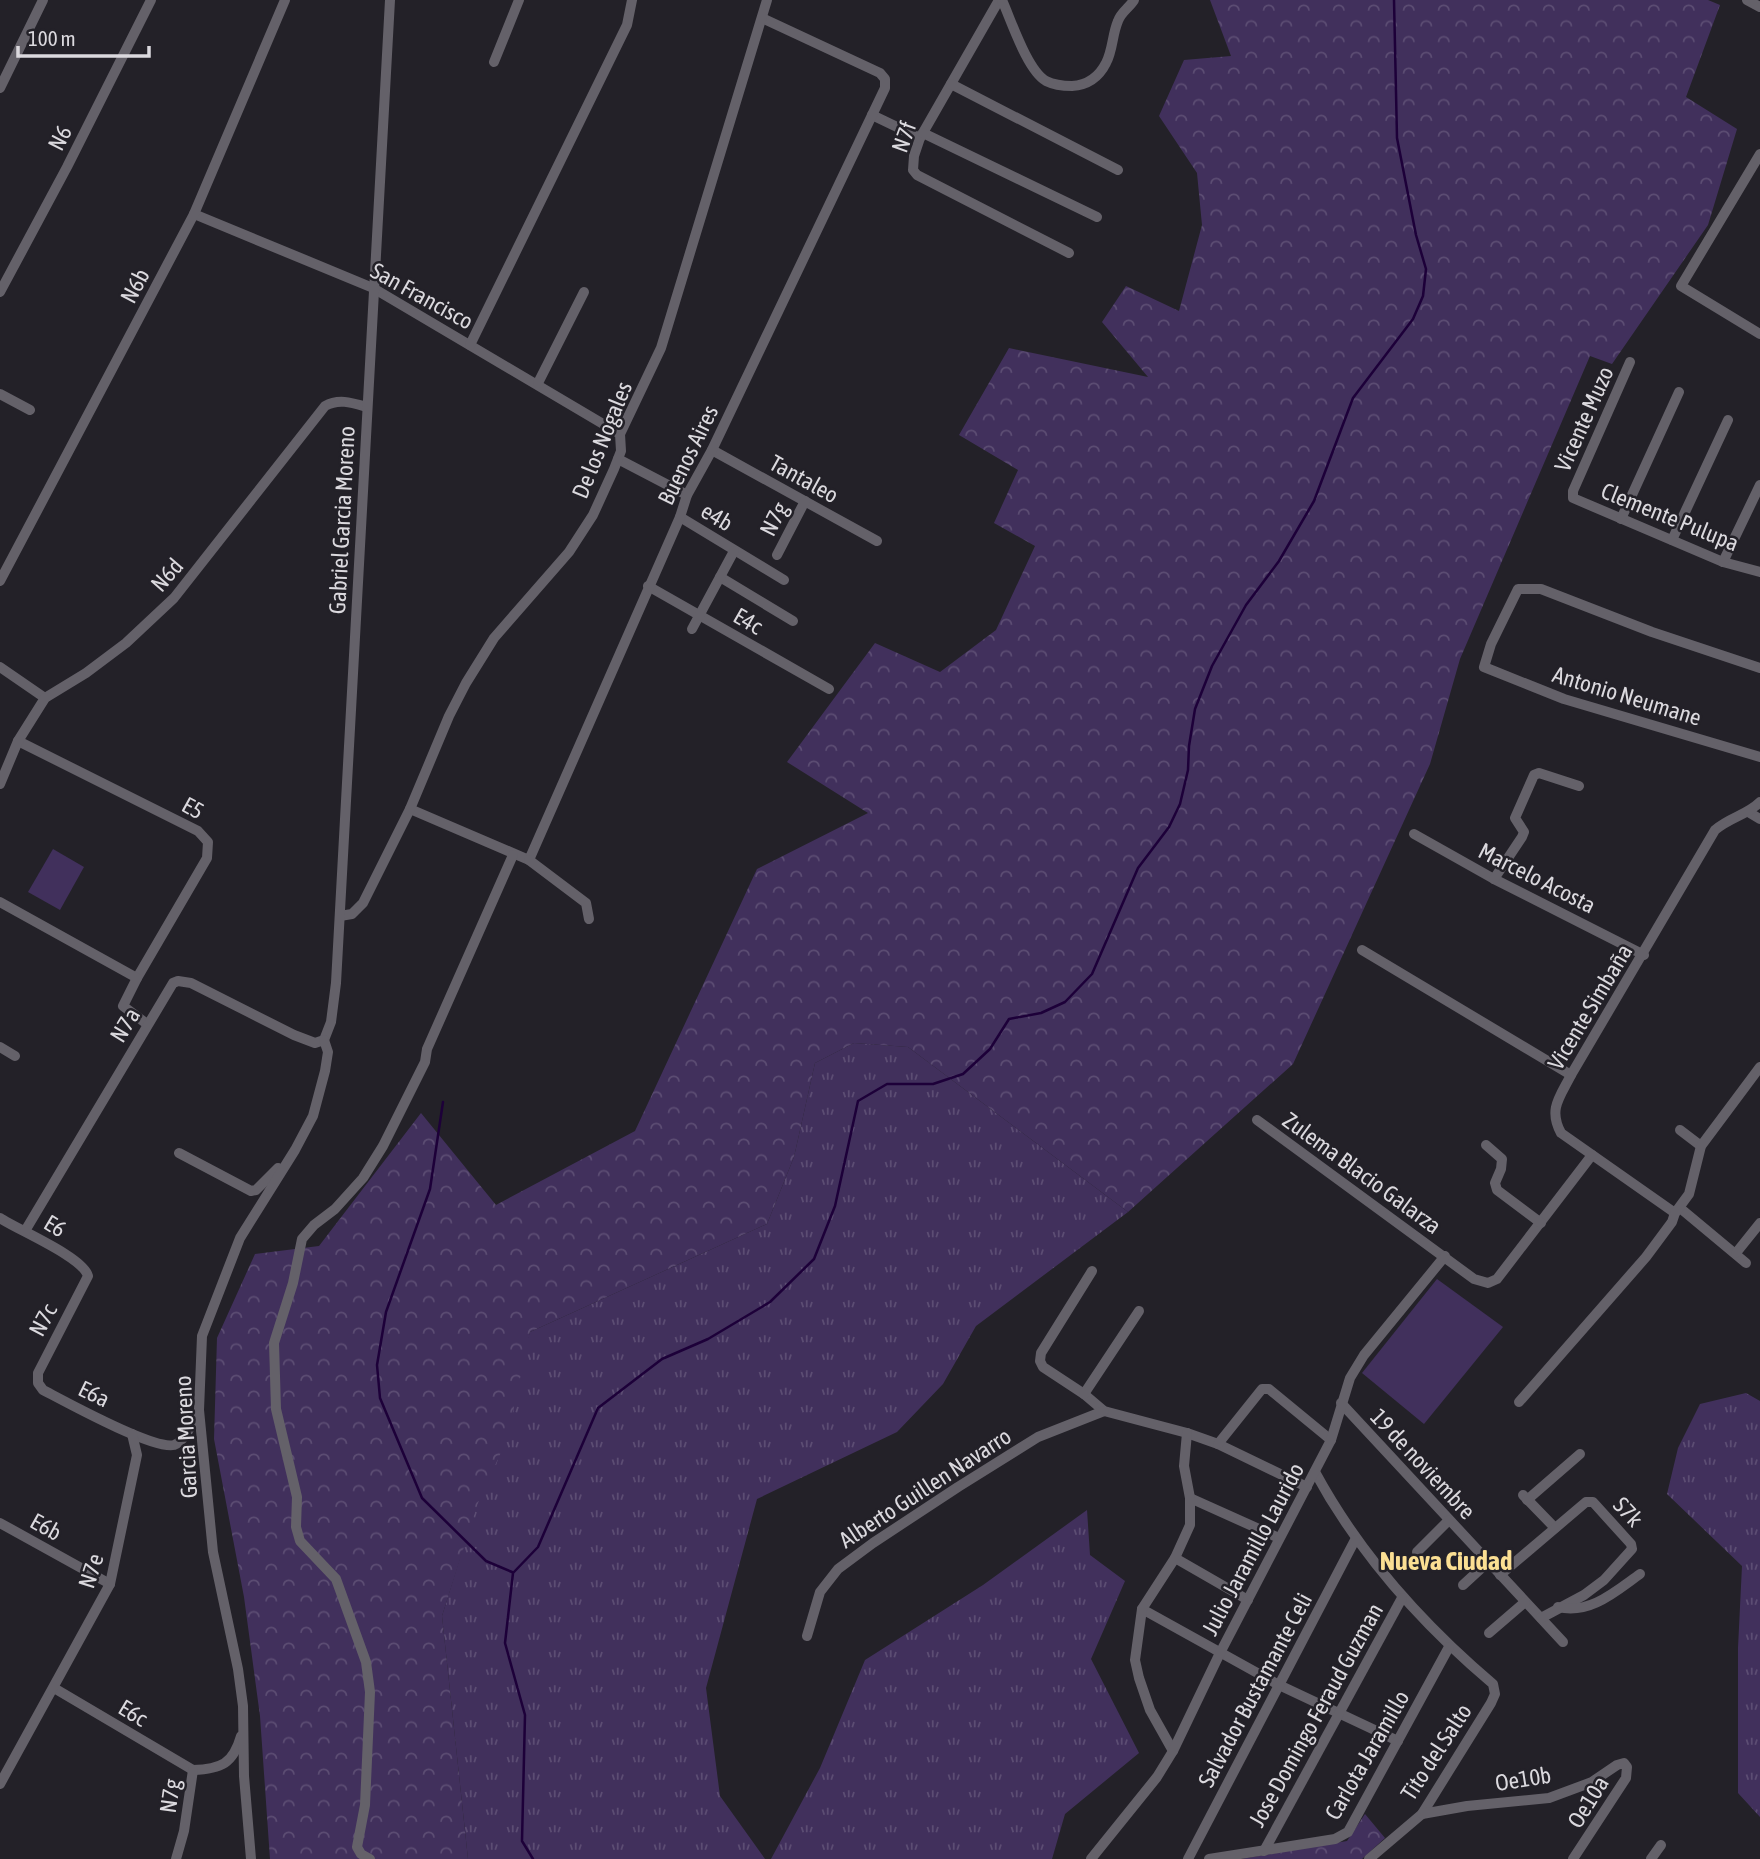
<svg xmlns="http://www.w3.org/2000/svg" width="1760" height="1859" viewBox="0 0 1760 1859" font-family="'Asap Condensed',sans-serif">
	<defs>
		<pattern id="grass-tufts" width="24" height="20" patternUnits="userSpaceOnUse" patternTransform="scale(1.75)"><rect width="24" height="20" fill="#41305c"/><path d="M3 7l-1-3M5 7V3M7 7l1-3M15 17l-1-3M17 17v-4M19 17l1-3" fill="none" stroke="#5c4d73"/></pattern>
		<pattern id="forest-crowns" width="20" height="18" patternUnits="userSpaceOnUse" patternTransform="scale(1.75)"><rect width="20" height="18" fill="#41305c"/><path d="M2 6a3 3 0 1 1 6 0M12 15a3 3 0 1 1 6 0" fill="none" stroke="#5c4d73"/></pattern>
	</defs>
	<rect width="100%" height="100%" fill="#232128"/>
	<g fill="url(#grass-tufts)">
		<path d="M854,1043l54,4 220,165 -152,114 -33,58 -46,48 -140,67 -51,189 14,108 45,63h-297l-26,-243 88,-284 237,-108 27,-67 21,-94z"/>
		<path d="M1746,1393l14,8v416l-22,-24v-145l4,-82 -75,-72 11,-46 22,-44z"/>
		<path d="M1087,1510l3,45 35,26 -34,78 48,94 -74,61 -13,45h-281l49,-91 45,-108 118,-75z"/>
	</g>
	<g fill="url(#forest-crowns)">
		<path d="M1210,0h498l12,5 -34,92 51,32 -29,96 -96,139 -22,-8 -130,303 -30,105 -137,300 -165,148 -220,-165 -54,-4 -39,20 -21,94 -27,67 -237,108 -23,107 -29,64 -36,113 26,243h-198l-10,-143 -16,-119 -30,-158 3,-101 38,-84 64,-8 102,-133 75,92 139,-74 122,-262 111,-56 -81,-51 88,-119 65,29 56,-42 39,-84 -41,-23 24,-53 -59,-35 50,-87 139,29 -46,-55 24,-36 53,25 23,-86 -5,-52 -38,-57 25,-56 47,-4z"/>
		<path d="M1365,1814l20,24 -23,21h-121l106,-18z"/>
	</g>
	<g fill="#41305c">
		<path d="M53,849l31,18 -24,43 -32,-18z"/>
		<path d="M1437,1279l66,48 -79,97 -62,-51z"/>
	</g>
	<g fill="none" stroke-linecap="round" stroke-linejoin="round">
		<g stroke="#1d0039" stroke-width="2.5">
			<path d="M443,1102l-13,87 -44,123 -9,53 3,33 42,100 64,63 26,11"/>
			<path d="M533,1859l-11,-18 3,-126 -20,-72 8,-70 25,-26 60,-139 64,-49 46,-20 62,-37 44,-43 21,-53 23,-105 29,-17h46l30,-10 27,-25 19,-30 32,-6 24,-11 27,-28 46,-106 31,-41 11,-23 8,-34 1,-24 6,-37 17,-43 34,-61 33,-44 35,-60 39,-103 60,-79 10,-23 3,-27 -10,-34 -19,-97 -3,-138"/>
		</g>
		<g stroke="#646169" stroke-width="10">
			<path d="M999,0l-79,138 -6,18 -1,14 4,5 152,78"/>
			<path d="M1002,0c9,20 25,70 44,81 8,4 16,5 26,5 16,-1 27,-9 34,-23 7,-13 6,-28 12,-42 3,-9 11,-13 16,-21"/>
			<path d="M1747,0l13,7"/>
			<path d="M494,62l25,-62"/>
			<path d="M951,84l167,86"/>
			<path d="M0,88l43,-88"/>
			<path d="M872,115l48,23"/>
			<path d="M923,133l174,84"/>
			<path d="M1760,154l-79,132 79,48"/>
			<path d="M194,214l179,74 247,146"/>
			<path d="M0,292l67,-125 84,-167"/>
			<path d="M470,345l157,-320 5,-25"/>
			<path d="M1630,362l-57,129v7l150,64 37,10"/>
			<path d="M538,383l46,-91"/>
			<path d="M0,394l30,16"/>
			<path d="M712,450l165,91"/>
			<path d="M618,459l69,36"/>
			<path d="M680,517l104,63"/>
			<path d="M1621,519l58,-127"/>
			<path d="M1672,540l56,-120"/>
			<path d="M777,555l28,-54"/>
			<path d="M1723,562l37,-77"/>
			<path d="M720,577l73,44"/>
			<path d="M0,581l194,-367 91,-214"/>
			<path d="M648,586l181,103"/>
			<path d="M692,629l42,-78"/>
			<path d="M0,667l45,31"/>
			<path d="M1760,668l-108,-36 -111,-43h-23l-27,55 -7,23 80,32 196,58"/>
			<path d="M18,741l180,90 10,11 -1,16 -70,120"/>
			<path d="M0,784l18,-43 27,-43 41,-25 40,-30 48,-45 151,-192c14,-8 28,-3 42,1"/>
			<path d="M410,809l119,51 151,-343 7,-22 25,-45 173,-362v-9l-5,-6 -118,-55"/>
			<path d="M1750,813l10,6"/>
			<path d="M1414,834l80,45 150,76"/>
			<path d="M529,860l57,43 3,16"/>
			<path d="M1494,879l28,-42 2,-5 -9,-14 19,-43 5,-2 40,13"/>
			<path d="M0,902l137,76 -14,28 24,18"/>
			<path d="M340,916l12,-2 11,-11 47,-94 39,-93 17,-33 28,-45 75,-86 24,-37 21,-46 7,-18 -1,-17 41,-86 106,-348"/>
			<path d="M1362,950l209,125"/>
			<path d="M324,1040l7,-18 5,-39 54,-983"/>
			<path d="M0,1047l15,9"/>
			<path d="M1257,1120l217,159 14,4 9,-4 95,-124"/>
			<path d="M1680,1130l21,16"/>
			<path d="M1486,1145l16,14 -1,10 -6,14 2,7 44,33"/>
			<path d="M179,1153l72,38 5,-1 22,-22"/>
			<path d="M1680,1208l66,55"/>
			<path d="M1675,1213l-114,-80c-13,-24 -1,-36 10,-58l144,-245c15,-13 32,-15 45,-28"/>
			<path d="M0,1218c18,12 83,39 88,58l-50,97v10l5,7c23,12 110,60 131,55 12,-4 19,-25 25,-35"/>
			<path d="M25,1231l148,-248 5,-2 13,2 103,52 21,8 9,-3"/>
			<path d="M1736,1253l24,-30"/>
			<path d="M1092,1271l-51,82 -1,8 3,6 41,27 20,17 83,22 31,11 89,43"/>
			<path d="M1084,1394l55,-83"/>
			<path d="M1519,1402l127,-145 26,-35 3,-9 14,-19 12,-48 59,-79"/>
			<path d="M1341,1403l222,239"/>
			<path d="M1218,1444l44,-55h7l62,51"/>
			<path d="M1315,1472c45,83 106,151 178,212l2,10 -4,9 -69,111 -53,45"/>
			<path d="M1523,1495l32,33"/>
			<path d="M1190,1498l89,40"/>
			<path d="M1527,1500l53,-46"/>
			<path d="M0,1523l110,61"/>
			<path d="M1417,1552l32,-32"/>
			<path d="M1175,1558l73,42"/>
			<path d="M1500,1575l86,-73h7l38,42 1,5 -28,31 -20,15 -43,23"/>
			<path d="M1463,1585l25,-23"/>
			<path d="M1558,1607c32,8 58,-16 82,-33"/>
			<path d="M1142,1609l137,76 119,56"/>
			<path d="M1489,1633l36,-31"/>
			<path d="M807,1636l13,-44 18,-23 35,-26 85,-56 80,-50 66,-26"/>
			<path d="M54,1688l139,82"/>
			<path d="M1173,1751l-23,-41 -11,-32 -4,-18 7,-51 33,-51 15,-33v-27l-6,-32 3,-33"/>
			<path d="M193,1770c28,-1 40,-6 48,-34"/>
			<path d="M0,1784l110,-200 27,-129 -5,-21"/>
			<path d="M1422,1814l45,-8 82,-8 43,-16 25,-17 7,-2 3,4 -1,11 -53,81"/>
			<path d="M1264,1851l138,-253"/>
			<path d="M176,1859l8,-28 9,-61"/>
			<path d="M251,1859l-7,-83 -1,-70 -5,-37 -25,-117 -14,-142 3,-74 38,-98 55,-88 18,-34 12,-45 3,-19 -4,-12"/>
			<path d="M370,1859l-9,-5 -4,-7 8,-42 5,-113 -4,-30 -30,-83 -36,-38 -4,-14 1,-30 -21,-88 -2,-66 19,-60 9,-44 12,-14 21,-16 28,-31 20,-32 42,-84 2,-13 86,-194"/>
			<path d="M1091,1859l66,-82 16,-26 47,-98 111,-213 19,-62 14,-23 81,-99"/>
			<path d="M1188,1859l167,-319"/>
			<path d="M1209,1859l126,-20 13,-7 101,-185"/>
			<path d="M1651,1859l10,-14"/>
		</g>
	</g>
	<g text-anchor="middle" stroke-width="5" stroke-linejoin="round" paint-order="stroke">
		<g font-size="23" fill="#dbd9de" stroke="#232128">
			<text transform="translate(904 137) rotate(-70)" y="8">N7f</text>
			<text transform="translate(60 138) rotate(-63)" y="8">N6</text>
			<text transform="translate(135 286) rotate(-62)" y="8">N6b</text>
			<text transform="translate(422 296) rotate(29)" y="8">San Francisco</text>
			<text transform="translate(1584 419) rotate(-66)" y="8">Vicente Muzo</text>
			<text transform="translate(602 440) rotate(-68)" y="8">De los Nogales</text>
			<text transform="translate(688 455) rotate(-64)" y="8">Buenos Aires</text>
			<text transform="translate(804 479) rotate(29)" y="8">Tantaleo</text>
			<text transform="translate(717 517) rotate(31)" y="8">e4b</text>
			<text transform="translate(1670 517) rotate(22)" y="8">Clemente Pulupa</text>
			<text transform="translate(774 519) rotate(-63)" y="8">N7g</text>
			<text transform="translate(342 520) rotate(-87)" y="8">Gabriel Garcia Moreno</text>
			<text transform="translate(167 575) rotate(-49)" y="8">N6d</text>
			<text transform="translate(748 621) rotate(30)" y="8">E4c</text>
			<text transform="translate(1627 696) rotate(17)" y="8">Antonio Neumane</text>
			<text transform="translate(193 808) rotate(29)" y="8">E5</text>
			<text transform="translate(1537 878) rotate(27)" y="8">Marcelo Acosta</text>
			<text transform="translate(1590 1007) rotate(-59)" y="8">Vicente Simbaña</text>
			<text transform="translate(125 1025) rotate(-59)" y="8">N7a</text>
			<text transform="translate(1362 1173) rotate(36)" y="8">Zulema Blacio Galarza</text>
			<text transform="translate(55 1226) rotate(31)" y="8">E6</text>
			<text transform="translate(43 1320) rotate(-62)" y="8">N7c</text>
			<text transform="translate(94 1394) rotate(26)" y="8">E6a</text>
			<text transform="translate(186 1437) rotate(-93)" y="8">Garcia Moreno</text>
			<text transform="translate(1423 1464) rotate(47)" y="8">19 de noviembre</text>
			<text transform="translate(925 1488) rotate(-33)" y="8">Alberto Guillen Navarro</text>
			<text transform="translate(1628 1512) rotate(47)" y="8">S7k</text>
			<text transform="translate(46 1527) rotate(29)" y="8">E6b</text>
			<text transform="translate(1253 1549) rotate(-62)" y="8">Julio Jaramillo Laurido</text>
			<text transform="translate(91 1571) rotate(-72)" y="8">N7e</text>
			<text transform="translate(1255 1690) rotate(-62)" y="8">Salvador Bustamante Celi</text>
			<text transform="translate(133 1713) rotate(31)" y="8">E6c</text>
			<text transform="translate(1316 1715) rotate(-61)" y="8">Jose Domingo Feraud Guzman</text>
			<text transform="translate(1436 1752) rotate(-57)" y="8">Tito del Salto</text>
			<text transform="translate(1367 1755) rotate(-60)" y="8">Carlota Jaramillo</text>
			<text transform="translate(1523 1779) rotate(-9)" y="8">Oe10b</text>
			<text transform="translate(170 1796) rotate(-82)" y="8">N7g</text>
			<text transform="translate(1588 1802) rotate(-58)" y="8">Oe10a</text>
		</g>
		<g font-size="26" font-weight="bold" fill="#fbdf93" stroke="#232128">
			<text x="1446" y="1570">Nueva Ciudad</text>
		</g>
	</g>
	<path d="M18 46v10h131v-10" fill="none" stroke="#dbd9de" stroke-width="3.5"/>
	<text x="28" y="46" font-size="21" fill="#dbd9de" stroke="#232128" stroke-width="5" paint-order="stroke">100 m</text>
</svg>
